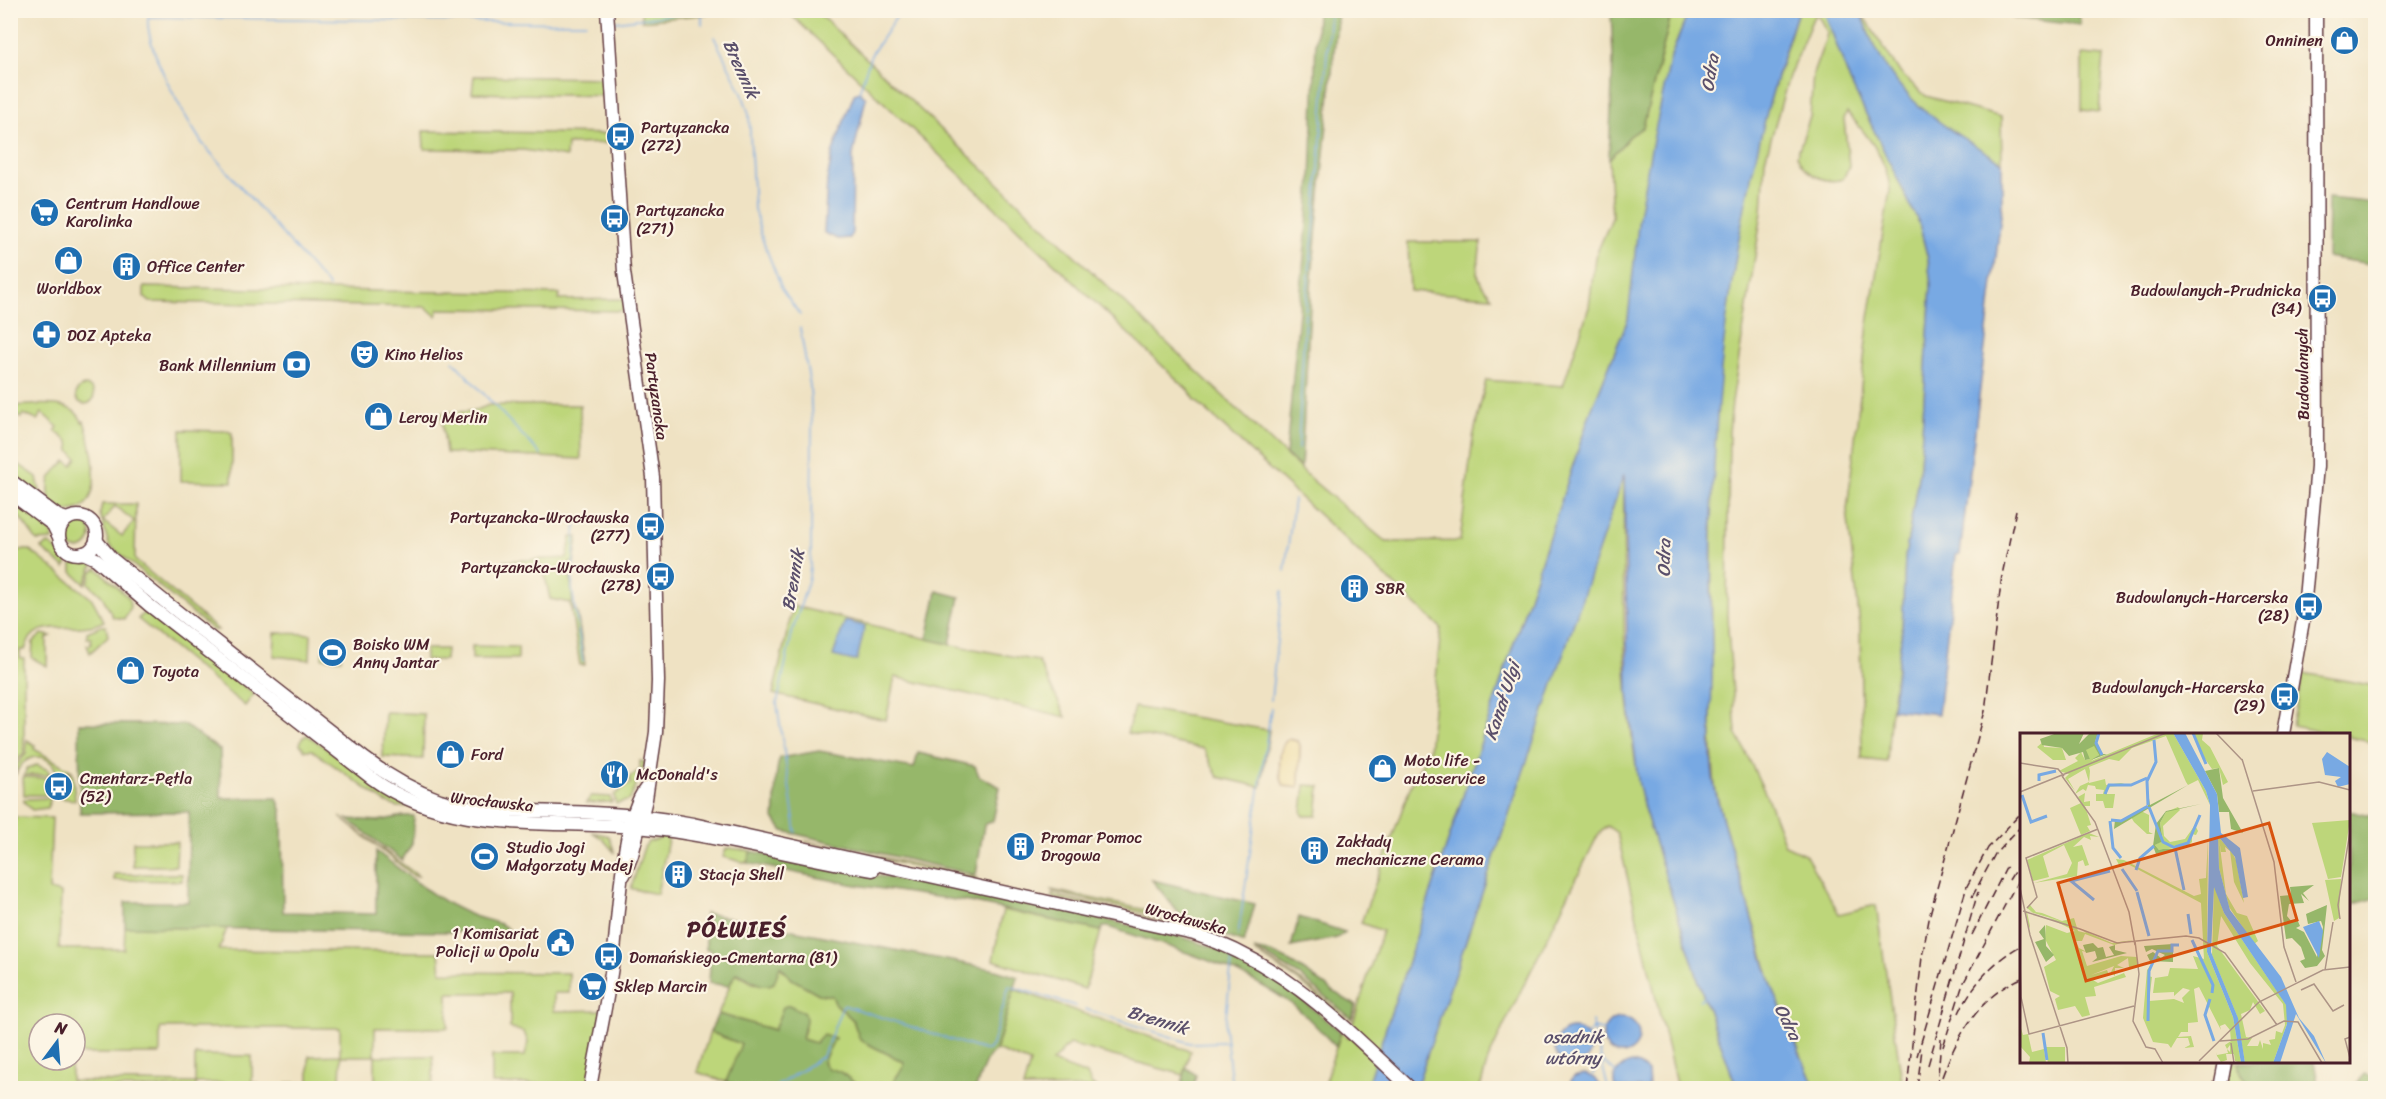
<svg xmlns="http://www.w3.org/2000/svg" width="2386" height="1099" viewBox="0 0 2386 1099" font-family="Sriracha,sans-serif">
	<rect width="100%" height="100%" fill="#fcf5e5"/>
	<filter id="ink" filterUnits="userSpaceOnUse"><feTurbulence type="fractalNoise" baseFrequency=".0167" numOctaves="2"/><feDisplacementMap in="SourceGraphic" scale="12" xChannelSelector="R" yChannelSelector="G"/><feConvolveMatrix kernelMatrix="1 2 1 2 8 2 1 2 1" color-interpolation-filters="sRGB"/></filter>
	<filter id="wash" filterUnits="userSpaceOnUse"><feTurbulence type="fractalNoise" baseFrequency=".008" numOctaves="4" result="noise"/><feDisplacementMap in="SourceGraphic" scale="24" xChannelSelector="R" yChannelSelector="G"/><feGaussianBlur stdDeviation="1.35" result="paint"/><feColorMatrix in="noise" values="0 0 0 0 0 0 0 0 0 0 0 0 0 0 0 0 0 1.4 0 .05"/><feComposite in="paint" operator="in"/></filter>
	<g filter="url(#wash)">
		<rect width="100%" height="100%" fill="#efe2c3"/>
		<g fill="#bdd67a" stroke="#847a52" stroke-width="1.5" fill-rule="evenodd">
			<path d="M641,11v-1l66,1v3l-65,7z"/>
			<path d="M787,11h29l496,469 74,62 74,-1 13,-103 13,-58 77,6 26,-79 6,-50 17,-39 -3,-59 21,-23 13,-9 29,-116h17l-18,45 -43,263 -37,92 -225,677h-43l18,-56 7,7 34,-108 -21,-8 50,-138 18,-35 12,-122 -246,-228 -5,-8z"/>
			<path d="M1798,11h26l26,70 69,142 9,36 3,26 -11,180 -15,93 -3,73 -12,88 -3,43 -25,-3 -2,-134 -13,-115 21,-186 22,-134c-3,-32 -22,-54 -43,-78l-3,7 5,47 -6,13c-17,6 -41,-6 -46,-24l13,-38 3,-43 13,-36 1,-6 -10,-18 -4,4 -24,58 -24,84 -3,52 -30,190 -3,30 -2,184 9,116 31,65 18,48 20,9 34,60 37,-9 27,183h-88l-42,-99 -50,-169 -8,-33 -4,-52 1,-241 5,-102 8,-71 23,-138 14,-58z"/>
			<path d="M1860,11l41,63 25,22 75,21 1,45c-73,-43 -114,-67 -142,-151z"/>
			<path d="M2082,54l22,2 -5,56 -17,-2z"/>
			<path d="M474,76l137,2 1,18 -140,-3z"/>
			<path d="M423,131l192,3v9l-48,1 -1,13 -42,-7 -100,-1z"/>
			<path d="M1408,242h73l-4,31 5,12 10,12 -82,-6z"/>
			<path d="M144,287l416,7 -1,6 68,-1 1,12 -189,-2 -3,7 -10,-9 -276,-5 -6,-5z"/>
			<circle cx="85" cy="395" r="9"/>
			<path d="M489,405h91l1,54 -135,-6 -5,-40 33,-2z"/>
			<path d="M11,406c21,0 62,-9 71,16l2,-1c7,21 22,78 -6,88 -11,4 -17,2 -27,-4 -6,-25 -1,-30 15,-44l6,4 5,-7 -7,-7 -1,-9 -14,-11 3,-4 -16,-14 -5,7 -14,-6 -2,4 -6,-3 -4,5z"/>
			<path d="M181,430l46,1 5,2v49l-51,-1z"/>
			<path d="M10,462l6,4 2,-2 19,13 4,20 -30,-22z"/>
			<path d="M1624,473c-1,111 -4,226 20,335l60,190 33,90h-60l-60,-255 -10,-7 -9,9 -94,190 -16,35 -8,28h-64z"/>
			<path d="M10,499c15,10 42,22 43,41l-16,1 -16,-22 -10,-9z"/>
			<path d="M102,504h34l-1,56 83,70h-5l-104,-85 -9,-31zM115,506l19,15 -12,15 -19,-15z"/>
			<circle cx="77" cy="535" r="14"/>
			<path d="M571,537h7l-4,26h-4l3,47 4,1 8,54h-5l-10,-62 -20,-4 -7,-33h-29l-11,-5 64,-3z"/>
			<path d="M49,544l19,14 -3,10 -24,-20z"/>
			<path d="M11,550h19l62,49 12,22c-29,16 -70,-8 -79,29h-5v8l4,1v95l-13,11z"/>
			<path d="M78,559l16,3 -9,22 -13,-12v-7z"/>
			<path d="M97,568l32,30 1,11 -6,10 -11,-2 -11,-21 -14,-13 4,-12z"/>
			<path d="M793,606l160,39 85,16 28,56 -171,-40 -9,43 -113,-26z"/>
			<path d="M146,611l108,83 -9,12 -107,-87z"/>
			<path d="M101,626h5l2,10 -18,17 -3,-8h4v-7h-4v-6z"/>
			<path d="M275,633l36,1 -1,26 -36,-4z"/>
			<path d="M42,634l9,2 -4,2v28l-15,-8 1,-16z"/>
			<path d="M472,646l46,1v12h-46z"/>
			<path d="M323,648l18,1v10l-19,-1z"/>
			<path d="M425,649h21l-1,11h-20z"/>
			<path d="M2303,673l72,13v57l-26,-6 -1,-3h-15l-41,-8z"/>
			<path d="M1134,707l135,23 -8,57 -43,-10 -14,-28 -77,-16z"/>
			<path d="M385,712l39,2 -1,45 -40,-2z"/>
			<path d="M307,735l104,71 -14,1 -12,-5 -73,-52h-7l-5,-6 2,-6z"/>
			<path d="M27,740l8,5 -1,4 38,22 -15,4c-5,-25 -34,-23 -41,0v-10l10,-11z"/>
			<path d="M640,761l6,1 -16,38 -14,4 -2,-9 17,-12 -3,-5 12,-8z"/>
			<path d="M37,765l11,5 2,5h-26l3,-7z"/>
			<path d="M73,773l2,27 -14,-2v-21z"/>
			<path d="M23,777l27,1v17h-26z"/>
			<path d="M1305,785l15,1 -3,30h-13l-2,-3z"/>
			<path d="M591,796l19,1 2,5 -26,1z"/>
			<path d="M51,798l-4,10 -15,2 -8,-8v-3z"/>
			<path d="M11,817l41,1 -3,72 12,3 -2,56h65l1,-22 102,1 -8,22 220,2 2,20 128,1v20h-15v18l50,-1 -13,74h-99v-28h33l3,-14 -4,-10 -14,-4v-35h-62v35h-73v28h58v27h-58v-27h-34l-1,27h5v5h-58v-5h22v-27l31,-1v-27h-180v26h-85v-30h-36v36h32v21l124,2v-28l57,1v27h6v5h-31l-1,-5h-30v5h-185z"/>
			<path d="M340,817l78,59h-4z"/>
			<path d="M592,832l17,4 6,17 -12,-14z"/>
			<path d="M659,834l10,1 -12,59 -24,-5 -2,-1 13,-41 4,-5 11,-3z"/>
			<path d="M805,841l172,37 -3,3z"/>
			<path d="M133,842h44l-1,24h-43z"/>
			<path d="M730,848l21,3 -4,12 -24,-6 3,-8z"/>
			<path d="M114,874h68v7l-68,-1z"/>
			<path d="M1052,890l118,25 9,6 -126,-29z"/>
			<path d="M1052,895l128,30 -128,-27z"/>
			<path d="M1003,910l98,21 -16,58 -92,-29z"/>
			<path d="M1254,951l49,31 43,36 3,6 -46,-40z"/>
			<path d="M779,966l13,13 27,15 14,1 2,8 18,17 7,20 44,22v4l-13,19 -12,-1 -4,4c-17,0 -21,-6 -34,-14 -5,-4 -12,-2 -16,-8 -4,-7 -7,-16 -10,-23l-13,-4 3,-10 -31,1 -56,-16 17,-41 20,11z"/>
			<path d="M1014,989l176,62 -6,24 -115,-31 -17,18 35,13 5,10 6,3h-75l7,-25 -34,-13z"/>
			<path d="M710,1032l32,12 -16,38 -29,-10z"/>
			<path d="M2224,1062h16l-1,6 8,13 -1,7h-27z"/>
		</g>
		<g fill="#96b76a" stroke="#706b4a" stroke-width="1.5">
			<path d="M1317,11h21l-27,276 -10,181 -15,-14 25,-274z"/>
			<path d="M1611,11h61l-29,116 -13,9 -21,23 4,-101z"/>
			<path d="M2008,11h71l1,14 -67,-7z"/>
			<path d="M2328,198l47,5 -5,61 -43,-7z"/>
			<path d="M937,591l23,6 -10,47 -23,-5z"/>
			<path d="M79,723l105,2 36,25 1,48h56l5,14 1,100 93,2v-63c31,23 61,51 98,65 14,5 28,5 38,17l-387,-6v-25h63l1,-90 -109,1z"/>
			<path d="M819,751l95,17 4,-15 57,13 4,10 21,11 -7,34 -9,4 -8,50 -193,-44 -9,-12c2,-16 0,-49 6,-61z"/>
			<path d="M2349,811l26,6 1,81 -22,6 -5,8z"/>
			<path d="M403,816h11l-2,28 -10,16 -55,-41 31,2z"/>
			<path d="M751,851l64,14 202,35 165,37 42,14 55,30 62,51 -5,15c-14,-14 -27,-30 -43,-42 -56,-40 -120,-57 -185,-78h-5l-2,4 -126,-28 -125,-19 -103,-21z"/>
			<path d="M1152,880l103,24 -11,39 -59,-22z"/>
			<path d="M705,913l287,56 26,8 -22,73c-12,8 -15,25 -20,38h-101l4,-4 12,1 13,-19v-4l-44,-22 -7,-20 -18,-17 -3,-7 -13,-2 -27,-15 -12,-13 -6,17c-15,8 -24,-7 -38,-10l-7,13 -20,-3 2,-33 -5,-1z"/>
			<path d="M1299,917l46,15 -8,6 -46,9z"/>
			<path d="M1256,950c30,0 72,42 100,55l-4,14 -53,-44z"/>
			<path d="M789,1005l16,8 1,7 -4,19 13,4 8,-9 12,4 -12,24c5,10 9,6 17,10 11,6 11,12 26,16h-119l-21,-6 15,-38 -31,-12 8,-18 56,16 9,-23z"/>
			<path d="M2240,1062h74l5,26h-73l1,-7 -8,-13z"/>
			<path d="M1186,1067l10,8 -3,13h-12z"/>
			<path d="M2364,1074l11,3v11h-19v-5z"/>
		</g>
		<path fill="#eeda9e" stroke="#9c7c64" stroke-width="1.5" d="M1288,739l9,2 3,4 -1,43 -15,-2c-6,-12 -7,-38 4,-47z"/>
		<g fill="#78a9e3" stroke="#616487" stroke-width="1.5">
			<path d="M1689,11h109c-72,207 -91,415 -86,634 2,47 -6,97 3,144 7,32 18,64 27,96 11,35 19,72 32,106 13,33 27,65 41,97h-78l-33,-90 -60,-190 -6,-27 -10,-87 -4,-219 -208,613h-50l225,-677 37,-92 11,-103 11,-62 21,-98z"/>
			<path d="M1824,11h36c29,85 69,106 142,151v45l-42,347 -4,1 -18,159 -46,-5 10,-78 3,-73 15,-93 11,-180 -3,-26 -9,-36 -69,-142z"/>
			<path d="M859,92l7,6 -13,57 -1,77 -2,6 -12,1 -14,-6 3,-53 6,-29 21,-57z"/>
			<path d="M845,621l20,5 -8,34 -3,1 -21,-5z"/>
			<circle cx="1621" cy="1036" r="18"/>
			<circle cx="1573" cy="1047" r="18"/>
			<path d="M1632,1063l7,2 9,7 1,16h-34c-4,-13 3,-22 17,-25z"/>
			<path d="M1585,1074l10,4 7,10h-36l8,-11z"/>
		</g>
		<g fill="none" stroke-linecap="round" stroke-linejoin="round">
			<g stroke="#78a9e3" stroke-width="1.5">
				<path d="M702,13v11"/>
				<path d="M614,22l88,-11"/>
				<path d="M714,37l28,56 7,21 5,95 9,32 19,48 18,26"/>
				<path d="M859,92l12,-37 30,-45"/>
				<path d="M329,287l-127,-144c-18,-28 -57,-94 -54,-126l438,6"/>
				<path d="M453,361l88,94"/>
				<path d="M1298,449l7,-135 11,-104 14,-200"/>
				<path d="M576,520l-4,68 11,74"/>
				<path d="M1285,571l9,-72"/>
				<path d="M1271,700l11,-109"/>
				<path d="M796,832l-19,-128 15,-71 17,-55 2,-25 1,-129 -2,-38 -10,-58"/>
				<path d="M1238,936l33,-228"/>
				<path d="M1699,1000l5,-2"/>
				<path d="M1085,1009l105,34 36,-1"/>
				<path d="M1592,1021l16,67"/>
				<path d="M1587,1035l7,-7 10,3"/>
				<path d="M1603,1061l13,12"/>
				<path d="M1592,1076l9,-18"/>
				<path d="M774,1088l49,-32 20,-51 140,45h5l4,-5 17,-59 67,20"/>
				<path d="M1232,1088l-7,-61 7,-68"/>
			</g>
		</g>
	</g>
	<g filter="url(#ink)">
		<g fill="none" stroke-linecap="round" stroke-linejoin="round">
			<defs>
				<g id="major">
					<path d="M607,10l17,262 29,205 5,204 -2,51 -10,67 -14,56 -8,20"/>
					<path d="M10,480l48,36 9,3"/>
					<path d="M10,493l43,32 5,10"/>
					<circle cx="78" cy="535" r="19"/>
					<path d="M96,540l16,19 57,46 195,153c24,18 48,32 76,42 40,13 85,10 126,12 44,1 85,4 127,12l501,110c89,28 150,92 216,154"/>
					<path d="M83,553l13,6 53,46 224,174c84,61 193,37 291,51 70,9 139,29 209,40"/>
					<path d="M2283,734l20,-113 14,-155 -1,-456"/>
					<path d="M590,1088c7,-40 16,-81 22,-121 7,-45 8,-146 34,-179"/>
					<path d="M2219,1088l5,-26"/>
				</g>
			</defs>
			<use href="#major" stroke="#633c42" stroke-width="15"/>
			<use href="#major" stroke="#fff" stroke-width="12"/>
			<g stroke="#4a1f2b" stroke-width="1.5" stroke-dasharray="9 4.5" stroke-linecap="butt">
				<path d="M2009,880l13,-21"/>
				<path d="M1972,897l23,-43 27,-29"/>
				<path d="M1972,935l35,-69"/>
				<path d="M1959,1013c13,-28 35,-53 63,-68"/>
				<path d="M1943,1047l20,-63 59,-111"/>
				<path d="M1917,1056l50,-170 21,-38 34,-36"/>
				<path d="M1928,1065l50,-173"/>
				<path d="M1942,1077c15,-41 38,-82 80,-99"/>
				<path d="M1907,1088l15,-131 8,-43 55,-203 17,-136 14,-65"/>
				<path d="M1917,1088l5,-39"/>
				<path d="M1937,1088l4,-49"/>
			</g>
		</g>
	</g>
	<defs>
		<symbol id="shop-disc" viewBox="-11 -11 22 22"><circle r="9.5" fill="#1f6fb2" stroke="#fcf5e5"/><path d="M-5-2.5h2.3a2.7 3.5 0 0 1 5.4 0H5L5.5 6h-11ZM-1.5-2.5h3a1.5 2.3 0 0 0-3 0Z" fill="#fff"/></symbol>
		<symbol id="bus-disc" viewBox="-11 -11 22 22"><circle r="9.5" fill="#1f6fb2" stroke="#fcf5e5"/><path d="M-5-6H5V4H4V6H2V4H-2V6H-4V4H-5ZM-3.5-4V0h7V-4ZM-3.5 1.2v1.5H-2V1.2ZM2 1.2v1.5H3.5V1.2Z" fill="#fff"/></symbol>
		<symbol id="supermarket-disc" viewBox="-11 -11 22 22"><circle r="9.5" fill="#1f6fb2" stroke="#fcf5e5"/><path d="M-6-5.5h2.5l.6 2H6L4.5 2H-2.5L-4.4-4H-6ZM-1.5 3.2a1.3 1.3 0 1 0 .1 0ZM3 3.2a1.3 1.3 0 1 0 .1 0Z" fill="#fff"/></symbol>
		<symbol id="building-disc" viewBox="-11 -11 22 22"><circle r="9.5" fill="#1f6fb2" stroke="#fcf5e5"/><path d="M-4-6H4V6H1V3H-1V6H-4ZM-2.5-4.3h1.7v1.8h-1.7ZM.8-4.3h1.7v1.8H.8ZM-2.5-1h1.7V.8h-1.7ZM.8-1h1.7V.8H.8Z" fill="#fff"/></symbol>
		<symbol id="pharmacy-disc" viewBox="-11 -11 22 22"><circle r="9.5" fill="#1f6fb2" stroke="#fcf5e5"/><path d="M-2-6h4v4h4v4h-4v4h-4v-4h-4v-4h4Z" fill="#fff"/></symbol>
		<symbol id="theatre-disc" viewBox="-11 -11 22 22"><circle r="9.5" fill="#1f6fb2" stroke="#fcf5e5"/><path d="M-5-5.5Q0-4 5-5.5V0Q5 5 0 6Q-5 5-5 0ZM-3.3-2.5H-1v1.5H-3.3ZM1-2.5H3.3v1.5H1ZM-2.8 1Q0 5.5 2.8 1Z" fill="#fff"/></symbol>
		<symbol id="bank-disc" viewBox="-11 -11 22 22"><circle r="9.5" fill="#1f6fb2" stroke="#fcf5e5"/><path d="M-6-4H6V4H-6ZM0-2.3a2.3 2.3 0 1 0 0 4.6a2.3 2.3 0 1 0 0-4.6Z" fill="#fff"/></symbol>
		<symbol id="stadium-disc" viewBox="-11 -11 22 22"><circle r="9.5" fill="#1f6fb2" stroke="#fcf5e5"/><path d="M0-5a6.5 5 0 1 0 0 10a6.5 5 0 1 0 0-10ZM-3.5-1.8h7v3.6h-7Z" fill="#fff"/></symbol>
		<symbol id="restaurant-disc" viewBox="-11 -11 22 22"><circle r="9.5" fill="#1f6fb2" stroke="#fcf5e5"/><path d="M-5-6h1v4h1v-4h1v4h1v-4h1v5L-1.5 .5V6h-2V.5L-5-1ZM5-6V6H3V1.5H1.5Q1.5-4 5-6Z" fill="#fff"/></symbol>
		<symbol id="civic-disc" viewBox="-11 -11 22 22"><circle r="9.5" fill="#1f6fb2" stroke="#fcf5e5"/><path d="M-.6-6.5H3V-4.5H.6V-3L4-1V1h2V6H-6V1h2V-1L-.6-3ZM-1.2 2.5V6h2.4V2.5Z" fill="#fff"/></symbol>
	</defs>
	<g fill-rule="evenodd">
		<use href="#shop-disc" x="2328" y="24" width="33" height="33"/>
		<use href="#bus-disc" x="604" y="120" width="33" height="33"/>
		<use href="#supermarket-disc" x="28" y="196" width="33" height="33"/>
		<use href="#bus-disc" x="598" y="202" width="33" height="33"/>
		<use href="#shop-disc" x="52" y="244" width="33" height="33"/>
		<use href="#building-disc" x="110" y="250" width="33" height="33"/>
		<use href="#bus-disc" x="2306" y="282" width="33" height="33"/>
		<use href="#pharmacy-disc" x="30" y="318" width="33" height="33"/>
		<use href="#theatre-disc" x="348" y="338" width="33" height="33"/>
		<use href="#bank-disc" x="280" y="348" width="33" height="33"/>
		<use href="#shop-disc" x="362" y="400" width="33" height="33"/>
		<use href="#bus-disc" x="634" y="510" width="33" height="33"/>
		<use href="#bus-disc" x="644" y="560" width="33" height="33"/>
		<use href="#building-disc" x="1338" y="572" width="33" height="33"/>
		<use href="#bus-disc" x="2292" y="590" width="33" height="33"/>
		<use href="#stadium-disc" x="316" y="636" width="33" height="33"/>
		<use href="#shop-disc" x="114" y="654" width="33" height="33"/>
		<use href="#bus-disc" x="2268" y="680" width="33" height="33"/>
		<use href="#shop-disc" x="434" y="738" width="33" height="33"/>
		<use href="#shop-disc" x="1366" y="752" width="33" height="33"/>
		<use href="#restaurant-disc" x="598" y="758" width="33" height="33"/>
		<use href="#bus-disc" x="42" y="770" width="33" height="33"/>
		<use href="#building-disc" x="1004" y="830" width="33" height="33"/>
		<use href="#building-disc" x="1298" y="834" width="33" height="33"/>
		<use href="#stadium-disc" x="468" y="840" width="33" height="33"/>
		<use href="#building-disc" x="662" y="858" width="33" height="33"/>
		<use href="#civic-disc" x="544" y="926" width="33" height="33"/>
		<use href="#bus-disc" x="592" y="940" width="33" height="33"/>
		<use href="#supermarket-disc" x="576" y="970" width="33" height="33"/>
	</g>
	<g text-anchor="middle" stroke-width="4.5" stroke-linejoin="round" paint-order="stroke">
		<g font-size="16" fill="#4a1f2b" stroke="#fcf5e5" text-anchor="start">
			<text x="2323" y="46" text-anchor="end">Onninen</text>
			<text x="641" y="133">Partyzancka<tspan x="641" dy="18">(272)</tspan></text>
			<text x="66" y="209">Centrum Handlowe<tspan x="66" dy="18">Karolinka</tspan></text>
			<text x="636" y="216">Partyzancka<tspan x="636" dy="18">(271)</tspan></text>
			<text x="147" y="272">Office Center</text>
			<text x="69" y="294" text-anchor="middle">Worldbox</text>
			<text x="2301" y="296" text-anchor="end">Budowlanych-Prudnicka<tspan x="2301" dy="18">(34)</tspan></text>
			<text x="67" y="341">DOZ Apteka</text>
			<text x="385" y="360">Kino Helios</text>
			<text x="276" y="371" text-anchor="end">Bank Millennium</text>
			<text x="399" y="423">Leroy Merlin</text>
			<text x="629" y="523" text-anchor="end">Partyzancka-Wrocławska<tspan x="629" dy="18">(277)</tspan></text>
			<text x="640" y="573" text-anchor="end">Partyzancka-Wrocławska<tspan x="640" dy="18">(278)</tspan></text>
			<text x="1375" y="594">SBR</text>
			<text x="2288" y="603" text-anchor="end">Budowlanych-Harcerska<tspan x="2288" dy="18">(28)</tspan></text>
			<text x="353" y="650">Boisko WM<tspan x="353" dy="18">Anny Jantar</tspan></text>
			<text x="152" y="677">Toyota</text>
			<text x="2264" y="693" text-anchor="end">Budowlanych-Harcerska<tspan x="2264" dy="18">(29)</tspan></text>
			<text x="471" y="760">Ford</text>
			<text x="1404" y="766">Moto life -<tspan x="1404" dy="18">autoservice</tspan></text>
			<text x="636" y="780">McDonald's</text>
			<text x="80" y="784">Cmentarz-Pętla<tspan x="80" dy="18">(52)</tspan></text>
			<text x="1041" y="843">Promar Pomoc<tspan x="1041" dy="18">Drogowa</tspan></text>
			<text x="1336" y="847">Zakłady<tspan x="1336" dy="18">mechaniczne Cerama</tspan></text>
			<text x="506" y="853">Studio Jogi<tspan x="506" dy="18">Małgorzaty Madej</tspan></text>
			<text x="699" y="880">Stacja Shell</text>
			<text x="539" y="939" text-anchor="end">1 Komisariat<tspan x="539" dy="18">Policji w Opolu</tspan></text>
			<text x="629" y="963">Domańskiego-Cmentarna (81)</text>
			<text x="614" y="992">Sklep Marcin</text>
		</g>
		<g font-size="16" fill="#4a1f2b" stroke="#fcf5e5">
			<text transform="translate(2302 374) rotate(-91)" y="6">Budowlanych</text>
			<text transform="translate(657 396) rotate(82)" y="6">Partyzancka</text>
			<text transform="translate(492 801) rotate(6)" y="6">Wrocławska</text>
			<text transform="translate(1186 918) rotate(15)" y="6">Wrocławska</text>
		</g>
		<g font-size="18" font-style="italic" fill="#5a4f6b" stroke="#fcf5e5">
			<text transform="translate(741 69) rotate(66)" y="6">Brennik</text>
			<text transform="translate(1710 73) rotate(-81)" y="6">Odra</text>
			<text transform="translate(1664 558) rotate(-89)" y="6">Odra</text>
			<text transform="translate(793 580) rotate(-80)" y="6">Brennik</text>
			<text transform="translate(1502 701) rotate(-72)" y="6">Kanał Ulgi</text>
			<text transform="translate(1158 1020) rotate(17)" y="6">Brennik</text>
			<text transform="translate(1788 1022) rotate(64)" y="6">Odra</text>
			<text x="1573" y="1043">osadnik<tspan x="1573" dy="21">wtórny</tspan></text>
		</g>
		<g font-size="22" font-weight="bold" letter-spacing="1.5" fill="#4a1f2b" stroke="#fcf5e5">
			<text x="737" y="937">PÓŁWIEŚ</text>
		</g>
	</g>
	<g transform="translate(2020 733)">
		<rect width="330" height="330" fill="#efe2c3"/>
		<path d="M139,0h14l33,58 4,14 -12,-25 -10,5 -2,-3 -20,-46 -34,12 -13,13 -10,-2 -20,8 1,4 -1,12 16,-4 1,6 15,-2 7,2 -21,2v7h8l-2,14h-8l-2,-7h-7v-7h7l1,-4 -8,-1 -1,-3 -7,-1 -2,6 -3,-2 -8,5 5,-8 9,-4 -4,-13 -17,10 7,12 -10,-13 4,-4 -10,-3 19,-10 -3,-3 6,-6 4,8 5,-1 -5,-9 9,-5 5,10 -8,6zM173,0h10l-1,7 8,7 18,35 -5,3 -4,-17 -7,1 -9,-13zM23,9l1,5 18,1 4,12h-13l-16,-13zM65,60l-1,9 6,-1v5h-5l6,19 -4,1 3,5 -9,4 -11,-27 11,-5 -3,-6zM158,74l2,3 -17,16 1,10 6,6 15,-3 10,-14 3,6 4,-10 -4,10 -2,4 -4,-1v8l-5,5 -28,3 -4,-5 8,-5 -3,-17 6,-11zM121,78l8,4v17l4,2h-6l-13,-12 -3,-5zM330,87l-9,57 -13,2 -16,-56zM69,100l10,4 -9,-1 1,4 -7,-3 -11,10 9,-2 7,20 -4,1 -2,-6 -5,2 -1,14 -43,7 33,-9 5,-11 -8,-18 -21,11 6,21 -16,4 -6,-21zM198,103l15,18 3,6 8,43 -10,-21 -4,-31 -5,-4 1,5h-5l-2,-13 7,55 11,19 10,3 11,25 -4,3 -25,-37 -10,-39zM188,106l-1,113 26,65 8,46 -6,-2 -1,-7h-8l1,6 -6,2 -4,-6 -1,-4 1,3 11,-2 -1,-4 3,3v-7l-3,4 -2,-4 6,-4 -1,-11 -5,-6 -5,2 1,4 -22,-43 -5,2 4,33 -10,1v9h-7l-3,5 13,-1 3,11 -10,1 6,-3 -2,-7h-11l-6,10 -3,-4 -15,-2 -10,-24 4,-48 7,-9 -6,15 4,1 -3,24 25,-2 10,4 -2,-5 8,-8 -7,-2 -9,8v-4l-21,1 2,-15 13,-2 2,-8 28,1 -5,-13 11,3 -3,-56 -77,-41 -3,5h-7l5,-2 -3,-6 8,1 70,36 7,-2 -2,-15 7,-1zM321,146l-2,39 -5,3 -9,-41zM194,151l10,29 63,93v18l-14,39h-28l-8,-47 -25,-61zM201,183l29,47 33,41 2,21 -3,8 -6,-2 -1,8 -6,1 2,5 -8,-2v6l-3,-9 -2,6h-11l5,-8 -6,-1 -5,-23 9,-4 3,-8 7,12 5,-3 -48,-65zM10,172l6,7 6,1 20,8 12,-3 4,13 8,2 -4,-3 30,13 21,-3 -19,5 -29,-11 -3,7h-6l3,7 8,4 -5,-1 5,15 34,-10 16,1 1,10h-9l-1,-9 -11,7 7,3h-9v8l-4,-4 3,-6 -23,9 16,-5 2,5 -16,5 5,3 26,-10 2,4 -32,10 2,9 -11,1 5,18 -8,2 -7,-11 -17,4 -3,-11 5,-3 -10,-5 -6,-24 12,-7 -11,-21 1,-14 21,8 8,-2 -26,-13 15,4 -37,-11v1l3,14 -1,3 -3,-17 1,-1 5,1 -5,-4zM1,295l2,7 5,-1 4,18 12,-3 2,14h-17l1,-6 -10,-11zM25,314h20v16h-17z" fill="#bdd67a" fill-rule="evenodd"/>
		<path d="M37,0h27l-5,11 11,-11h8l-3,9 6,12h6l-16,6 8,-5 -5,-9 -8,4 4,9 -5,1 -2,-8 -14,4 -7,-8 -20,-3 -2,-6zM199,35l4,30 20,35 -12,-4 -2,-17h-10l-2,-18 -12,-23zM127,52l3,20 38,-20 -74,44 1,-9 6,1 27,-15zM181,71l-35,8 -6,11 3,18 -8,4 4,5 4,-1h11l2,-1 9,44 -10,-41 -19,3 -3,-8 3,-22 10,-13zM294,152l-11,8 6,8 -8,-7 3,9 -15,1 -2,12 5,6 5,-3 3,7 -4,2 8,4 13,25 6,-30 -2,-6 -13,3 -2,-10 21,-9 -5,45 3,6 -8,10 -12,2 -5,-7 5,-2 -4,-12 -9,-9 -6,1 -6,-43 11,-1 -1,-8zM25,192l1,21 8,9 -8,7 -11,-20 9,-3 -5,-7zM73,210l5,5 5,-1 3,10 8,-2 -5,-8 6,-2v5l12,3 -35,9 5,-4 -2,-7 -9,2 -3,-8zM153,211v18l-23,-1 -3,-6 6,-3 8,6 4,-3 -13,-6 -6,3 -2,-6z" fill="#96b76a"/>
		<path d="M153,0h12l32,61 4,39 19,15 8,49 -5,1 -8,-41 -17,-21 1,32 11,42 51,67 18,41 15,18 12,27 -30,-49 -16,49h-7l14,-39 -1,-19 -62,-92 -10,-26 -3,65 27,66 7,45h-4l-8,-46 -26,-65 3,-147 -4,-14zM307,19l23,15v17l-12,3 -3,-6 6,-4 -16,-2 -3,-16zM299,188l4,10 -4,27 -16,-31z" fill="#78a9e3"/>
		<path fill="none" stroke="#78a9e3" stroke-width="3" d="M79,0l-3,10 6,12M173,0l13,31M19,48v-6l17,-4M85,61l4,-9h22l16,-7M2,62l9,27 16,-6M128,72l-1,-24 9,-19 -2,-22M129,74l14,35 12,6 9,42M91,87l10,1 27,-15M90,88l3,27 8,10M155,114l13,-4 12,-28M102,136l15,22M116,137l4,-12 14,-12M117,159l12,44M74,167l-23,-19 39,-10M168,181l3,20M172,207l21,45 -1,8M190,266l-5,16 9,26M128,288l1,-50 9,-20h14v-6h7M23,300l4,27"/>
		<path fill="none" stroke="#ad9486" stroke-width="1.5" d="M196,0l27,28M222,26l32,103 10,85 12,35M0,30l38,6 6,7M42,43l33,46 34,90 6,33M233,58l66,-9 31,8M0,59l146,-59M0,155l10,47 37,113 1,15M7,175l10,-11 -11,-39 72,-29M3,178l57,18M320,186l-2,-14 12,-73M60,196l37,14 69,-7 13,2 26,15 35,48M115,208l4,33 -6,47 13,26 9,2 8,14M0,226l1,38 8,37 105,-28M305,237l8,-48M281,257l13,-6 19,27 11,-6M240,268l17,24M330,304l-5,2 5,19M200,308l28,-2 36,-18 14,1 24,41M211,310l3,20M179,328l60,-59 64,-32 27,-3"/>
		<path fill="#d8530f" fill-opacity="0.15" stroke="#d8530f" stroke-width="3" d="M249,90l28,97 -211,61 -28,-98z"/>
		<rect width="330" height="330" fill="none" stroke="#4a1f2b" stroke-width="3"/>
	</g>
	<rect width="2386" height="1099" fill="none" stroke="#fcf5e5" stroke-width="36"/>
	<g transform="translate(57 1042) rotate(16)"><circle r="28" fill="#fcf5e5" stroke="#b59f9b" stroke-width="1.5"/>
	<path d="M0-4.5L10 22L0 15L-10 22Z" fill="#1f6fb2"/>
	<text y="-9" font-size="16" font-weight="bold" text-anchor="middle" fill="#4a1f2b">N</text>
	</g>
</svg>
